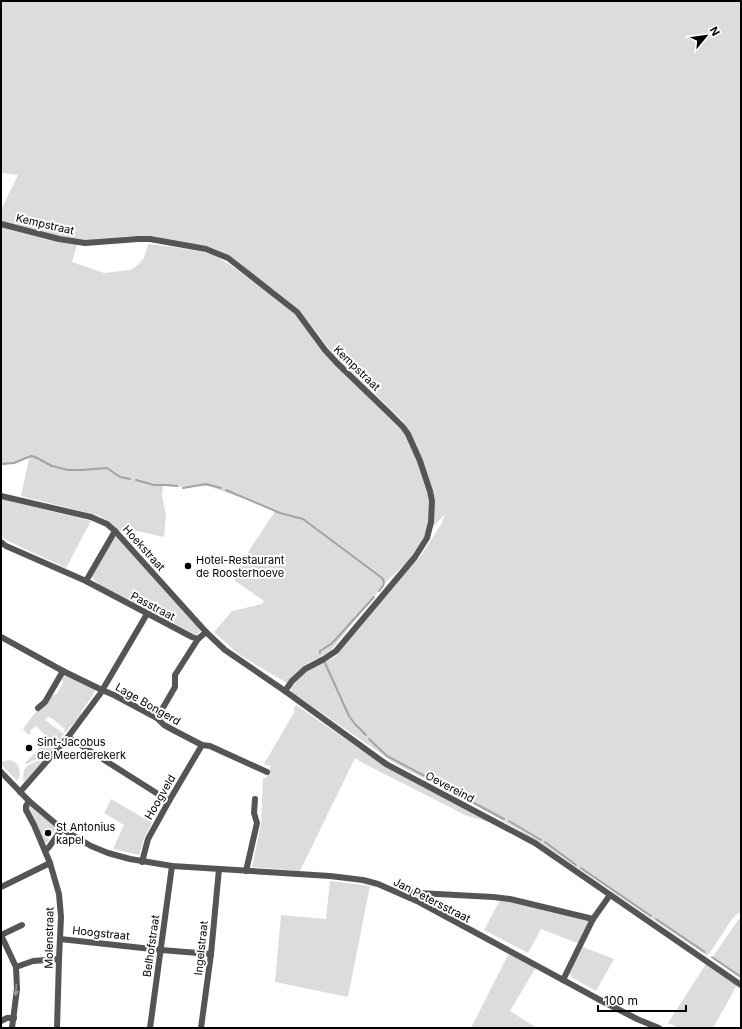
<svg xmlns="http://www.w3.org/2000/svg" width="742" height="1029" viewBox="0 0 742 1029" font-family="Inter,sans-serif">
	<rect width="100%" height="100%" fill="#fff"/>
	<g fill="#dcdcdc">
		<path d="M1,1h740v911l-4,2 -5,5 -23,35 -2,2 -166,-113 -64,-37 -81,-42 -103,-71 -3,-5c6,-6 12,-14 19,-18 9,-6 19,-8 27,-14l67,-82 17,-17 22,-34 3,-9 -12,13 -1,-39 -4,-13 -18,-44 -9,-12 -68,-65 -26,-34 -9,-11 -68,-53 -15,-7 -9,-3 -60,-9 -15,-1 -36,3 -18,6 -5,17 32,11 26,-3 8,-5 6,-7 4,-14 25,3 30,5 12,4 17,10 66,50 24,33 71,70 13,16 21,50 3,23 -4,26 -15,24 -26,25 -53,66c-8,7 -17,10 -26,15 -7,5 -13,13 -19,19l-44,-26 -7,-5 -22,-20 18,-21 30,-7 2,-3 -30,-21 16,-31 26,-39 -68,-24 -23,1 -22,-1 -1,10 4,19 -2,22 -36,-8 -6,4 -13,-11 -9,-6 -79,-20 8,-38 -17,6 -11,1v-255l17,-35 -17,-2z"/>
		<path d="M1,499l90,22 -25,47 -56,-26 -9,-5z"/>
		<path d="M116,537l77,84 5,7 2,3 -2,3 -2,1 -59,-31 -36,-18 -10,-9 22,-39z"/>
		<path d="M64,674l31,16 -2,5 -12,17v3l-16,18 -1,-2 1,-2 -12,-10 -5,-2 -3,3 19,14 -14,18 -23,12 -2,-1 24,-24 -13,-13 -6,5 1,2 -2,2 -6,-6c6,-8 24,-34 34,-35l6,-11 -1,-4z"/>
		<path d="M296,705l91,63 105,55 -27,-8 -104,-53 -6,-4 -55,113 -48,-4 9,-43 2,-46h3l5,-12 -7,-2 31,-53 -2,-1z"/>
		<path d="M50,754l-26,28 -1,-2 1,-10 3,-4z"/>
		<path d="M9,760c9,1 12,9 10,18l-2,3 -16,-17v-2z"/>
		<path d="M111,799l41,24 -8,15 -5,17 -26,-6 11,-24 -20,-12z"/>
		<path d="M29,805l27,23 -5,7 -3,-4 -3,2 4,7 -2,3h-2l-18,-36z"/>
		<path d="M330,881l25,3 15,2 -22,111 -73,-15 6,-67 45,4z"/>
		<path d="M500,900l8,1 83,20 -11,23 -39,-15 -13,24 -44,-23z"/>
		<path d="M741,917v62l-28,-20 1,-4 24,-35z"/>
		<path d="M583,947l31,12 -18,32 -25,-14 -1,-4z"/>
		<path d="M509,953l27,14 -26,44 27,17h-66z"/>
		<path d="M706,964l31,21 -24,43h-34l-11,-5z"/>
	</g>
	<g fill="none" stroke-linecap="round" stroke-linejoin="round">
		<g stroke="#a3a3a3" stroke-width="2">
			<path d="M1,464l13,-1 17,-7 4,1 17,9 16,4h13l26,-2 13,9 10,2"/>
			<path d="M136,480l18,5h12l11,1"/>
			<path d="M183,488l23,-4 15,4"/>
			<path d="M226,490l54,23 23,6 79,59 2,4 -1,4 -4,5"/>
			<path d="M320,653v-2l11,-7 5,-5 38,-42"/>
			<path d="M325,663l24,53 6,8 11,11"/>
			<path d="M369,739l18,17 68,36"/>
			<path d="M459,795l45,24"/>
			<path d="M509,821l32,19"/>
			<path d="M545,842l31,23"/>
			<path d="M581,868l70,48"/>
			<path d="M656,919l49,33"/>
			<path d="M712,957l29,20"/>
		</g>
		<g stroke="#555" stroke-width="6">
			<path d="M1,224l58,15 26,4 53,-4h12l56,10 22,9 69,54 28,38 12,13 53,51 13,13 5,7 12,27 10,30 2,10 -1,21 -4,16 -12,19 -79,94 -12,8 -19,10 -13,12 -7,10"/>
			<path d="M1,496l90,21 16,7 8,7 91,101 19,18 60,41 101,73 149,79 206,142"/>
			<path d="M1,542l5,4 80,35 106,56 6,2 8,-7"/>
			<path d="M86,581l29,-50"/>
			<path d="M1,637l62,34 39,19 12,5 43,23 7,7 13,7 25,13 8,1 57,26"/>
			<path d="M38,708l7,-6 18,-31"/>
			<path d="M157,718l18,-31v-12l23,-36"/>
			<path d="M68,737l101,64"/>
			<path d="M1,772l28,29 33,28 29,17 17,7 22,6 42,7 158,10 33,4 15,4 41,18 181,98 37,19 22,9"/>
			<path d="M20,792l48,-55 32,-43 47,-80"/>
			<path d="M29,801l-3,5v4l8,15 16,38 9,31 2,23 -2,42 -2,69"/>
			<path d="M45,851l4,-4 13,-18"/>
			<path d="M142,862l6,-23 21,-38 33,-56"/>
			<path d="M246,871l11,-48 -3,-10 1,-14"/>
			<path d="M1,887l49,-24"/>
			<path d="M400,892l93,5 17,2 83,20"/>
			<path d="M1,935l15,32"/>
			<path d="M1,935l21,-10"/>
			<path d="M60,939l101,11 50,4"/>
			<path d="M563,980l30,-61 17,-24"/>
			<path d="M1,1021l6,-3h7"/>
			<path d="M12,1028l5,-39 -1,-22 17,-6 26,-2"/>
			<path d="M150,1028l22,-162"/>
			<path d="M201,1028l10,-74 8,-85"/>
		</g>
	</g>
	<defs><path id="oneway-solid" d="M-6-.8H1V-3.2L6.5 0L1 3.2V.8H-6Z"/></defs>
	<use fill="#999" href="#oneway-solid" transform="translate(16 990) rotate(94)"/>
	<g fill="#000" stroke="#fff" stroke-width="1.5">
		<circle cx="188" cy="566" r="4"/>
		<circle cx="29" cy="748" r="4"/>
		<circle cx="48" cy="833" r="4"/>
	</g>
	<g text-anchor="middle" stroke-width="4" stroke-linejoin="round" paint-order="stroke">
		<g font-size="11" fill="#000" stroke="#fff">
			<text transform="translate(45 224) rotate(13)" y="4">Kempstraat</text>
			<text transform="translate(357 368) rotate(44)" y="4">Kempstraat</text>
			<text transform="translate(144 548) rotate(48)" y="4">Hoekstraat</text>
			<text transform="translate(153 606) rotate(28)" y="4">Passtraat</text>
			<text transform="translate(148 704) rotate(30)" y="4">Lage Bongerd</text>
			<text transform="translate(450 787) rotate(28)" y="4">Oevereind</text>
			<text transform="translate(160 797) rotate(-60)" y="4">Hoogveld</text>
			<text transform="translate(432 900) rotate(27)" y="4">Jan Petersstraat</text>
			<text transform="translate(101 933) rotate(6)" y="4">Hoogstraat</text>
			<text transform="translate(49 938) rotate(-89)" y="4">Molenstraat</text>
			<text transform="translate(151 946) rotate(-82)" y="4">Belhofstraat</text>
			<text transform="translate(201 948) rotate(-84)" y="4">Ingelstraat</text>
		</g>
		<g font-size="11" fill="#000" stroke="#fff" text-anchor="start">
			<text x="196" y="564">Hotel-Restaurant<tspan x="196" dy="13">de Roosterhoeve</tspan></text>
			<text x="37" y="746">Sint-Jacobus<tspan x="37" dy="13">de Meerderekerk</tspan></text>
			<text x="56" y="831">St Antonius<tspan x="56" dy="13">kapel</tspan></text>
		</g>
	</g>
	<rect width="742" height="1029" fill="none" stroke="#000000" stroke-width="4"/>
	<g transform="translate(706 36) rotate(61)" stroke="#ffffff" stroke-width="3" paint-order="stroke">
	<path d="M0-3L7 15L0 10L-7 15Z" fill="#000000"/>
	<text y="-6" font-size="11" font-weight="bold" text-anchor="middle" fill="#000000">N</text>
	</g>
	<path d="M598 1005v6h88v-6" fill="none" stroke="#000000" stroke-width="2"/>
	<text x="604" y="1005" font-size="12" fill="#000000" stroke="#ffffff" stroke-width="3" paint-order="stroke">100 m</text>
</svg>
